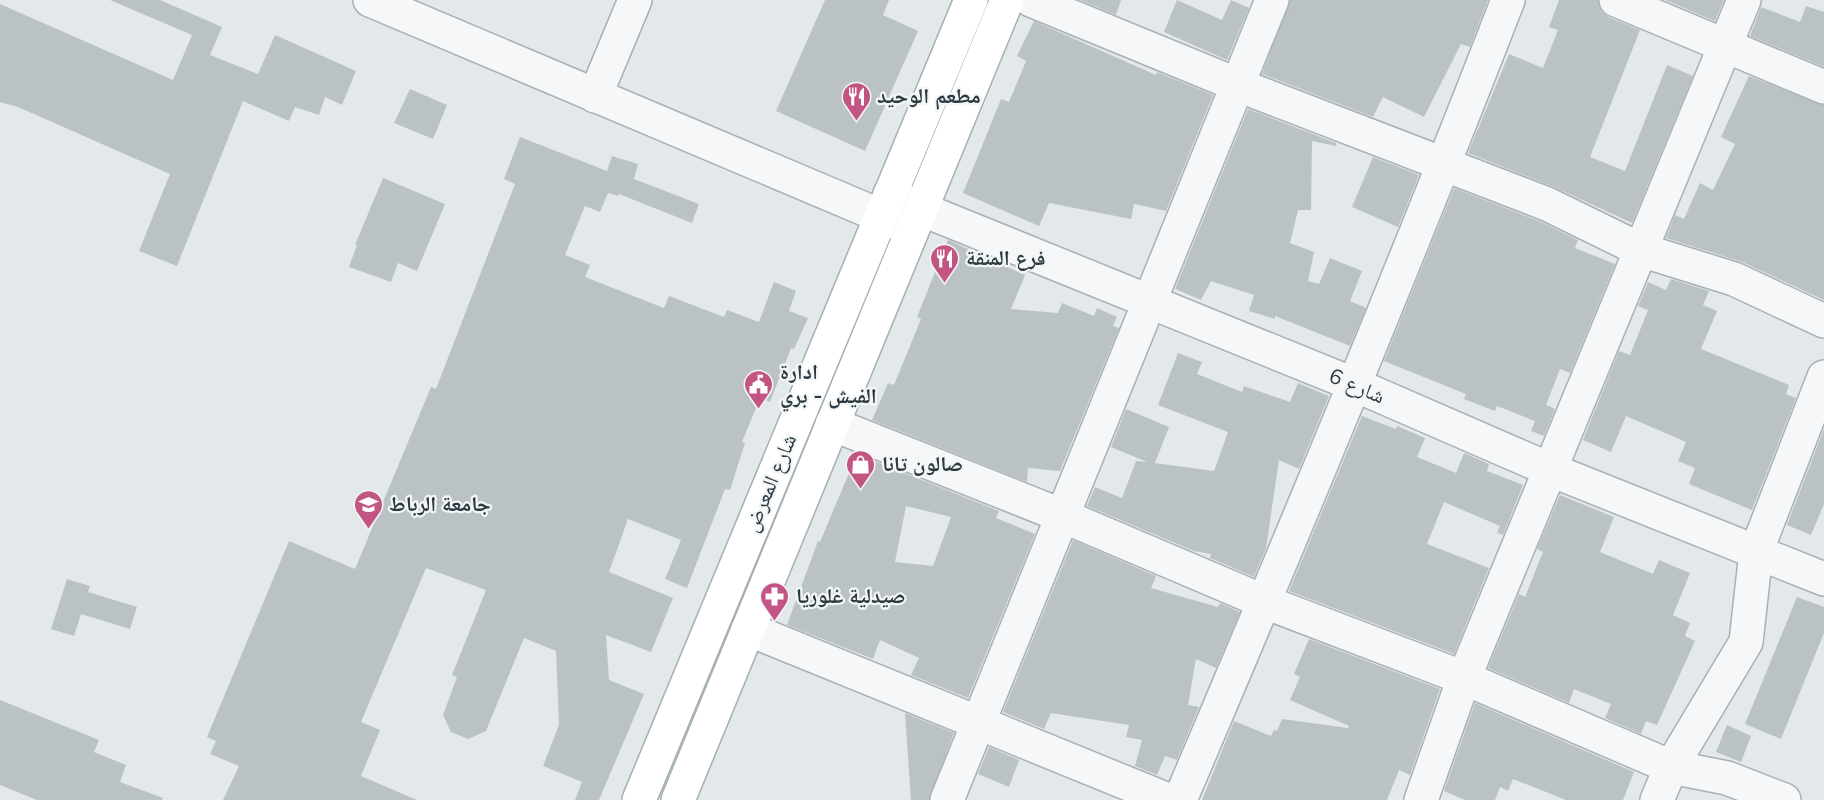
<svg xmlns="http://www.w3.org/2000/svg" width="1824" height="800" viewBox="0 0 1824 800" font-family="Mulish,'Noto Naskh Arabic',sans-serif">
	<rect width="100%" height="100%" fill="#e3e8ea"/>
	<g fill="#bbc2c6" fill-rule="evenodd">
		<path d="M110,0h50l62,27 -12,28 48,19 17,-39 81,36 -14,34 -17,-8 -6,18 -24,-8 -6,14 -46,-20 -66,165 -38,-15 31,-77 -152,-67 -18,-5v-98l173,76 19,-45z"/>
		<path d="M825,0h64l-6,15 35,16 -53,120 -89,-40z"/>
		<path d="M1080,0h41l-5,15z"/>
		<path d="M1177,0l45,20 9,-20 18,8 -22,52 -63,-28z"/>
		<path d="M1290,0h198l-18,47 -9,-3 -37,73 -41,-20 -10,20 -111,-43z"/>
		<path d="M1559,0h39l3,11 7,6 32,13 -50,127 35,14 42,-106 26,11 -61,147 -78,-36 -86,-34 41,-99 34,14 15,-38 -9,-3z"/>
		<path d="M1665,0h59l-9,21z"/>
		<path d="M1806,6l18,6v55l-74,-31 11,-29 39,15z"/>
		<path d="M1034,21l122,54 1,-3 56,23 -47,116 -32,-7 -3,15 -82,-16 -10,23 -76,-33 38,-94 8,3 17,-41 -9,-5z"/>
		<path d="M1749,76l75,29v195l-82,-38 -76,-24 9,-23 9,4 16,-36 13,7 22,-46 -14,-7z"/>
		<path d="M410,89l37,16 -14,34 -39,-16z"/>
		<path d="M1248,109l88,34v3l-24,-5 -1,69h-13l-8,33 24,9 -6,29 11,3 11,-26 32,13 -12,30 16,7 -16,38 -75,-30v3l-26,-8 5,-16 -43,-14 -10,19 -26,-11z"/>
		<path d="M520,137l87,34 5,-15 26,8 -4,15 65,25 -7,19 -73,-29 -1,2 -10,-3 -8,19 -15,-6 -20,49 25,10 -5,12 79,31 5,-12 55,21 3,-7 32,12 15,-40 22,9 -7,20 19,7 -14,31 -3,-1 -21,54 -10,-4 -18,44 3,1 -15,47 -5,-1 -38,99 -22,-9 16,-39 -53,-21 -19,53 64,26 -22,54 -45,-17 3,45 35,14 -45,106h-24l7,-18 -39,-16 16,-41 -3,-74 -32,-13 -38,93 -18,8 -17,-7 -8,-17 14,-38 -5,-2 34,-85 -60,-22 -65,154 19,8 -19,46 56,24h-194l16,-34 -29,-12 6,-13 -9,-4 82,-196 66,28 76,-182 5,2 79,-205 -11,-5z"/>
		<path d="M1373,157l46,18 -21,52 -46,-20z"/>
		<path d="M383,178l62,26 -28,67 -19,-8 -7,19 -42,-15 8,-22h-2z"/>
		<path d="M1454,188l85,33 39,19 -3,8 40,16 -45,109 -10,-4 -14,36 9,4 -11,27 -13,-5 4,-10 -38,-15 -2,5 -31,-12 2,-5 -82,-33z"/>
		<path d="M948,240l77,35 -14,34 47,4 4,-10 32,13 3,-8 20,9 -4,9 6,2 -59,143 -32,-3 -1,14 -155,-62 16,-37 6,2 27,-66 -4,-2z"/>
		<path d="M1671,279l38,12 -6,14 14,6 -16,38 88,36 -3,9 10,4 -44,112 -63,-26 6,-16 -17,-7 8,-19 -60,-26 -15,36 -28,-12 36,-89 11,4 18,-45 -10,-4 10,-24 18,8z"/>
		<path d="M1178,353l24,9 -5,12 45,18 2,-6 46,16 8,-19 31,13 -30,73 -20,-9 -13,88 -12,29 -44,-19 1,-4 -17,-3 -107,-45 8,-19 27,11 14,-37 11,1 -36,-15 15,-38 43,18 -14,36 59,8 14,-39 -70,-27z"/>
		<path d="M1362,416l34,13 1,-3 28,12 -8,19 39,16 8,-20 25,11 -2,7 36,14 -20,50 -6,-2 3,-7 -56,-24 -17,42 62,24 -35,86 -165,-63z"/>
		<path d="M1824,429v75l-13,31 -24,-10z"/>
		<path d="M857,454l142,57 -3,7 39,16 -67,164 -57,-23 8,-17 -39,-18 -7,19 -86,-34 31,-84 2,1zM906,506l45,11 -18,49 -38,-4z"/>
		<path d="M1560,495l54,22 -14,35 53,22 6,-14 31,13 -17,42 17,8 -5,13 10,5 -38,84 -11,-4 -5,13 -36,-16 6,-14 -37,-15 -5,14 -81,-35 31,-74 6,3 18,-45 -6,-3z"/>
		<path d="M1073,540l83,36 -5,12 67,19 2,-4 20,9 -24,56 -20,-9 -8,46 11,2 -22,53 -12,-4 -8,19 -22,-9 7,-26 -16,-3 3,-12 -78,-12 -7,16 -41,-17z"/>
		<path d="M67,579l23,7 -2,6 49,15 -7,22 -49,-15 -7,22 -23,-7z"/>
		<path d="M1797,597l27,10v26l-43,106 -36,-15z"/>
		<path d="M1309,639l131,50 -30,86 -11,-5 -12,30h-185l32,-79 37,15 3,-6 3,1 5,-12 66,9 1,-2 -59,-26 10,-23 -6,-3z"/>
		<path d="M0,700l99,40 -5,12 32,13 -6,17 43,16 -1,2h-125l-37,-15z"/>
		<path d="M1475,703l159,69 -11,28h-57l-53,-21 -5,12 -8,-4 -5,13h-30l-21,-9z"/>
		<path d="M905,713l49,20 -25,67h-18z"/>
		<path d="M1727,725l24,11 -10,26 -25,-10z"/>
		<path d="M989,747l30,13 -10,27 -31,-13z"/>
	</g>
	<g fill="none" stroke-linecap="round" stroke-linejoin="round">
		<defs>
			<g id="minor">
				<path d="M370,0l537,227"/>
				<path d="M1031,0l207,85 309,119 94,46 93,29 90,42"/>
				<path d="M1616,0l208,87"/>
				<path d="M595,96l40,-96"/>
				<path d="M890,194l31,15 432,175 198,86 273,109"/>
				<path d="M832,424l231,92 202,86 199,76 207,89 56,11 57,22"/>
				<path d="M748,629l420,171"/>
				<path d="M947,800l325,-800"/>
				<path d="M1180,800c113,-265 224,-531 328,-800"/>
				<path d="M1421,800l43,-122 280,-678"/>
				<path d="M1657,800l14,-33 75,-125 10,-90 68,-175"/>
			</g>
			<g id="major">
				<path d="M639,800l332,-800"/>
				<path d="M678,800l329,-800"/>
			</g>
		</defs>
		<use href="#minor" stroke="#a9b0b4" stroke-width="36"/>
		<use href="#major" stroke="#a4afb4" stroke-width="36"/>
		<use href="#minor" stroke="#f6f7f8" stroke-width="33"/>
		<use href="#major" stroke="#fff" stroke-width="33"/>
	</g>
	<defs>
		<symbol id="restaurant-pin" viewBox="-11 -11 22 30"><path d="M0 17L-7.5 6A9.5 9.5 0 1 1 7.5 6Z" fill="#c25583" stroke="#f3f6f7"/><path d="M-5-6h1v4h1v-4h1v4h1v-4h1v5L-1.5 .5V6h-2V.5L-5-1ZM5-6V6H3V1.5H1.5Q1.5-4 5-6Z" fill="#fff"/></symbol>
		<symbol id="civic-pin" viewBox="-11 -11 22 30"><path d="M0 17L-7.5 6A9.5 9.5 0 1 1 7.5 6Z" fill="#c25583" stroke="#f3f6f7"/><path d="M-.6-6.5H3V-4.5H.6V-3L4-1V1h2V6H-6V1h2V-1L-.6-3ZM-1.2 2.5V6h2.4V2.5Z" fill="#fff"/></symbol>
		<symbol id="shop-pin" viewBox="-11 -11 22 30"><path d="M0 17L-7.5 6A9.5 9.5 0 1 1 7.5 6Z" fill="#c25583" stroke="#f3f6f7"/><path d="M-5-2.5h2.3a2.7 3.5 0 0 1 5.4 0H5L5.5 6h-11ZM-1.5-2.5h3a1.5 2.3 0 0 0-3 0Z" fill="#fff"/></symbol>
		<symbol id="university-pin" viewBox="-11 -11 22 30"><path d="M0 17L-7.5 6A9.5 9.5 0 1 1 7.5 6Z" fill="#c25583" stroke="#f3f6f7"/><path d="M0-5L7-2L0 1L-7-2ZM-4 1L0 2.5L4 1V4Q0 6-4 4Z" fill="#fff"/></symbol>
		<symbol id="pharmacy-pin" viewBox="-11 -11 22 30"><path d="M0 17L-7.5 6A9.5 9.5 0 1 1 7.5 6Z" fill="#c25583" stroke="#f3f6f7"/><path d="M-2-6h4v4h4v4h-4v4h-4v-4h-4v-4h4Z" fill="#fff"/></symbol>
	</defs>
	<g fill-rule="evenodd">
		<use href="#restaurant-pin" x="840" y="80" width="33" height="45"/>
		<use href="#restaurant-pin" x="928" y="242" width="33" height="45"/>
		<use href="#civic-pin" x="742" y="368" width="33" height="45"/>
		<use href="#shop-pin" x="844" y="448" width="33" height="45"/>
		<use href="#university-pin" x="352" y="488" width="33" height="45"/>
		<use href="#pharmacy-pin" x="758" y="580" width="33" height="45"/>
	</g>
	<g text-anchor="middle" stroke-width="4.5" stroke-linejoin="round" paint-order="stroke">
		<g font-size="21" font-weight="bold" fill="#2d3941" stroke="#f3f6f7" text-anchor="start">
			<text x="877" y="103">مطعم الوحيد</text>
			<text x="966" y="265">فرع المنقة</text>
			<text x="780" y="379">ادارة<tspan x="780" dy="24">الفيش - بري</tspan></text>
			<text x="882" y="471">صالون تانا</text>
			<text x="389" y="511">جامعة الرباط</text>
			<text x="796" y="603">صيدلية غلوريا</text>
		</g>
		<g font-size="21" fill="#2d3941" stroke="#f3f6f7">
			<text transform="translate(1357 386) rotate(23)" y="7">شارع 6</text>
			<text transform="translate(770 483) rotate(-67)" y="7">شارع المعرض</text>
		</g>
	</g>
</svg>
